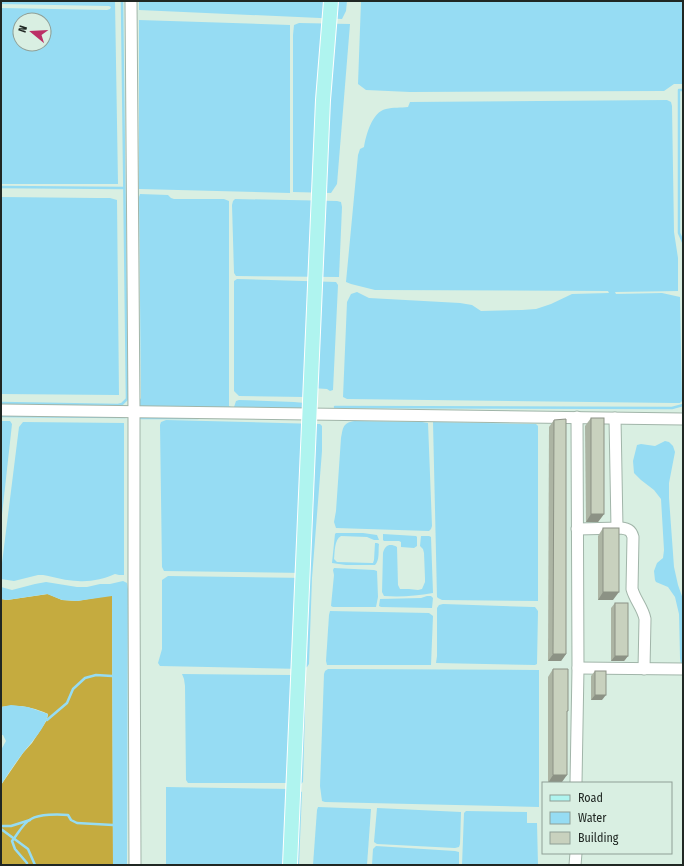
<svg xmlns="http://www.w3.org/2000/svg" width="684" height="866" viewBox="0 0 684 866" font-family="'Fira Sans Condensed',sans-serif">
	<rect width="100%" height="100%" fill="#d9efe2"/>
	<path fill="#c5ab3f" d="M48,594l14,6 15,1 35,-6 1,270h-112v-80l22,-32 9,-10 15,-23 1,-6c-16,-7 -30,-10 -47,-7v-108l6,1z"/>
	<g fill="#96dcf3" fill-rule="evenodd">
		<path d="M1,1h114l3,183h-117v-176l106,2 3,-1 1,-2 -2,-1 -108,-2zM20,20h24v24h-24z"/>
		<path d="M139,1h208l-1,10 -4,8 -203,-9z"/>
		<path d="M361,1h322v83h-9l-10,7 -254,1 -44,-2 -8,-6z"/>
		<path d="M139,20l151,5v168l-151,-4z"/>
		<path d="M299,23l51,1 -13,160 -6,9 -38,-1v-157l1,-10z"/>
		<path d="M667,100l4,2 1,4 2,126 4,26v33l-63,1 1,2 46,-1 18,4 2,104 -2,2h-6l-327,-4 -4,-2 4,-95 4,-8 6,-2 12,6 91,5 12,2 9,6 41,-1 14,-1 15,-5 21,-10 37,-1 -1,-2 -233,-1 -24,-6 -5,-2 12,-127 2,-6 4,-2c2,-12 8,-35 22,-38 7,-2 15,-1 22,-2l2,-5z"/>
		<path d="M140,194l28,1 3,3 3,1h50l5,2v205l2,1h3l2,-6 3,-1 55,2 11,1 4,8 -171,-4 -1,-3 4,-6 -2,-201z"/>
		<path d="M1,197l96,1h13l7,2 2,195 -118,-1z"/>
		<path d="M235,199l102,2 4,1 1,5 -3,70 -103,-1 -2,-3 -2,-68 1,-4z"/>
		<path d="M237,279l99,3 2,3 -5,105 -3,1 -3,-2 -15,-1 -8,9 -65,-1 -5,-5v-110z"/>
		<path d="M166,420l152,4h2l2,2v25l-10,127 -3,86 -2,3 -4,2 -143,-3 -2,-3 4,-14v-69l6,-4 139,2 -2,-5 -141,-2 -2,-4 -2,-142 1,-3z"/>
		<path d="M1,421h9l2,3 -11,100z"/>
		<path d="M354,421l68,1 6,1 4,103 -1,3 -2,2 -93,-3 -2,-6 2,-11 5,-73c2,-9 1,-15 13,-17z"/>
		<path d="M23,422l101,1v152h-5l-4,-1c-11,5 -25,8 -37,7 -11,0 -24,-4 -35,-6h-5l-24,6 -13,-2v-8l18,-144z"/>
		<path d="M433,422l103,2 2,2v175l-96,-1 -4,-2 -1,-1z"/>
		<path d="M665,441l4,1 4,4 2,6 -6,31v15l5,69 4,18 5,14v82l-3,-23 -1,-44 -4,-17 -7,-10 -12,-5 -1,-2 -1,-9 3,-8 6,-5 1,-8 -3,-51 -7,-9 -13,-10 -7,-7 -1,-12 4,-16 4,-1 14,2z"/>
		<path d="M336,533h27l14,2 2,5h-5l-7,-3 -26,-1c-7,4 -6,16 -7,23l3,3 35,1h1l1,-3 1,-17h2l2,1c-1,7 1,16 -4,21h-29l-14,-2 3,-29z"/>
		<path d="M383,534l33,2 1,1v9l-3,2 -13,-1v-5l-2,-1h-15l-1,-1z"/>
		<path d="M421,536h8l2,1 2,56c-17,3 -32,4 -49,3l-2,-4 1,-39c2,-8 7,-10 14,-6l1,38 2,4h9l9,1 4,-1 3,-7v-4l-1,-25 -1,-4 -3,-3z"/>
		<path d="M334,568l40,2 3,1 1,26 -2,10h-43l-2,-1 3,-31 -1,-5z"/>
		<path d="M123,581l4,2 1,6 -1,276h-14l-1,-269 -35,5 -15,-1 -15,-6 -40,6 -6,-1v-12l11,3 23,-6 11,-2 31,5h10l13,-3h10z"/>
		<path d="M427,596h4l2,2 -1,10 -51,-1 -2,-1 1,-7 41,-1z"/>
		<path d="M443,604l90,3h2l3,4 -1,53 -2,1 -99,-2 1,-7v-48l2,-3z"/>
		<path d="M330,611l99,2 4,3 -2,49h-104l-1,-4 3,-46z"/>
		<path d="M328,669l211,1v137l-214,-5 -3,-1 -2,-15 4,-112 1,-3z"/>
		<path d="M182,674l112,1 12,1 -3,106 -2,2 -10,-1h-103l-2,-3 -1,-94 -1,-7z"/>
		<path d="M11,705l17,2 20,7c-3,15 -16,27 -25,39 -8,10 -15,21 -22,32v-35l5,-9 -3,-6h-2v-28z"/>
		<path d="M166,787l128,2 8,3 -3,73h-133z"/>
		<path d="M318,807l53,2 -4,56h-54l4,-55z"/>
		<path d="M377,808l84,4 -1,32 -1,3 -4,1 -78,-4 -3,-2z"/>
		<path d="M466,811l61,1v11h10l1,42h-76l2,-52z"/>
		<path d="M376,846l79,5 4,1v13h-87l1,-16z"/>
	</g>
	<g fill="none" stroke-linecap="round" stroke-linejoin="round">
		<g stroke="#96dcf3" stroke-width="2.5">
			<path d="M683,90h-4v143l4,9"/>
			<path d="M1,187l123,1"/>
			<path d="M1,403l117,2 4,-1 5,-5 -5,-398"/>
			<path d="M335,407l337,1 11,-3"/>
			<path d="M1,416l124,1"/>
			<path d="M141,418h57"/>
			<path d="M47,720l20,-17 6,-14 12,-11 11,-3 16,1"/>
			<path d="M1,826h10l19,-6"/>
			<path d="M1,829l27,20 7,16"/>
			<path d="M27,865v-2l-12,-14 -3,-8c6,-7 11,-18 19,-22 9,-5 27,-5 37,-4l3,5 6,3 36,2"/>
		</g>
		<defs>
			<g id="minor">
				<path d="M131,1l3,410v168l1,286"/>
				<path d="M1,410l682,9"/>
				<path d="M615,418l2,110"/>
				<path d="M577,529l44,-1c7,1 10,2 12,9l-1,52c3,11 11,19 13,30l-1,50"/>
				<path d="M578,668l105,1"/>
				<path d="M576,783l2,-115 -1,-251"/>
				<path d="M575,865l1,-12"/>
			</g>
			<path id="major" d="M290,865l33,-765 8,-99"/>
		</defs>
		<use href="#minor" stroke="#a1b5a9" stroke-width="13"/>
		<use href="#major" stroke="#fff" stroke-width="16"/>
		<use href="#minor" stroke="#fff" stroke-width="11"/>
		<use href="#major" stroke="#aff4ef" stroke-width="14"/>
	</g>
	<g fill="#acb4a3">
		<path d="M591,418l13,96 -6,8h-12l-1,-96z"/>
		<path d="M554,420l12,234 -5,7h-13l1,-234z"/>
		<path d="M603,528l10,72h-15v-64z"/>
		<path d="M615,603l13,23v30l-4,5h-13v-53z"/>
		<path d="M553,669l14,44 -5,69 -14,1v-106z"/>
		<path d="M595,671l7,29h-11v-24z"/>
	</g>
	<g fill="#8c9285">
		<path d="M591,514h13l-6,8h-12z"/>
		<path d="M603,592h16l-6,8h-15z"/>
		<path d="M553,654h13l-5,7h-13z"/>
		<path d="M615,656h13l-4,5h-13z"/>
		<path d="M595,695h11l-4,5h-11z"/>
		<path d="M553,775h14l-5,7 -14,1z"/>
	</g>
	<g fill="#c8d1be" stroke="#8c9285">
		<rect x="591" y="418" width="13" height="96"/>
		<path d="M566,419v235h-13l1,-234z"/>
		<rect x="603" y="528" width="16" height="64"/>
		<rect x="615" y="603" width="13" height="53"/>
		<path d="M553,669h15v42h-1v64h-14z"/>
		<rect x="595" y="671" width="11" height="24"/>
	</g>
	<rect width="684" height="866" fill="none" stroke="#202723" stroke-width="4"/>
	<rect x="542" y="782" width="130" height="72" fill="#d9efe2" stroke="#8f9f96"/>
	<rect x="550" y="795" width="20" height="6" fill="#aff4ef" stroke="#8f9f96"/>
	<text x="578" y="802" font-size="12" fill="#202723">Road</text>
	<rect x="550" y="812" width="20" height="12" fill="#96dcf3" stroke="#8f9f96"/>
	<text x="578" y="822" font-size="12" fill="#202723">Water</text>
	<rect x="550" y="832" width="20" height="12" fill="#c8d1be" stroke="#8f9f96"/>
	<text x="578" y="842" font-size="12" fill="#202723">Building</text>
	<g transform="translate(32 32) rotate(288)"><circle r="19" fill="#d9efe2" stroke="#8f9f96"/>
	<path d="M0-3L7 15L0 10L-7 15Z" fill="#bb2f66"/>
	<text y="-6" font-size="11" font-weight="bold" text-anchor="middle" fill="#202723">N</text>
	</g>
</svg>
